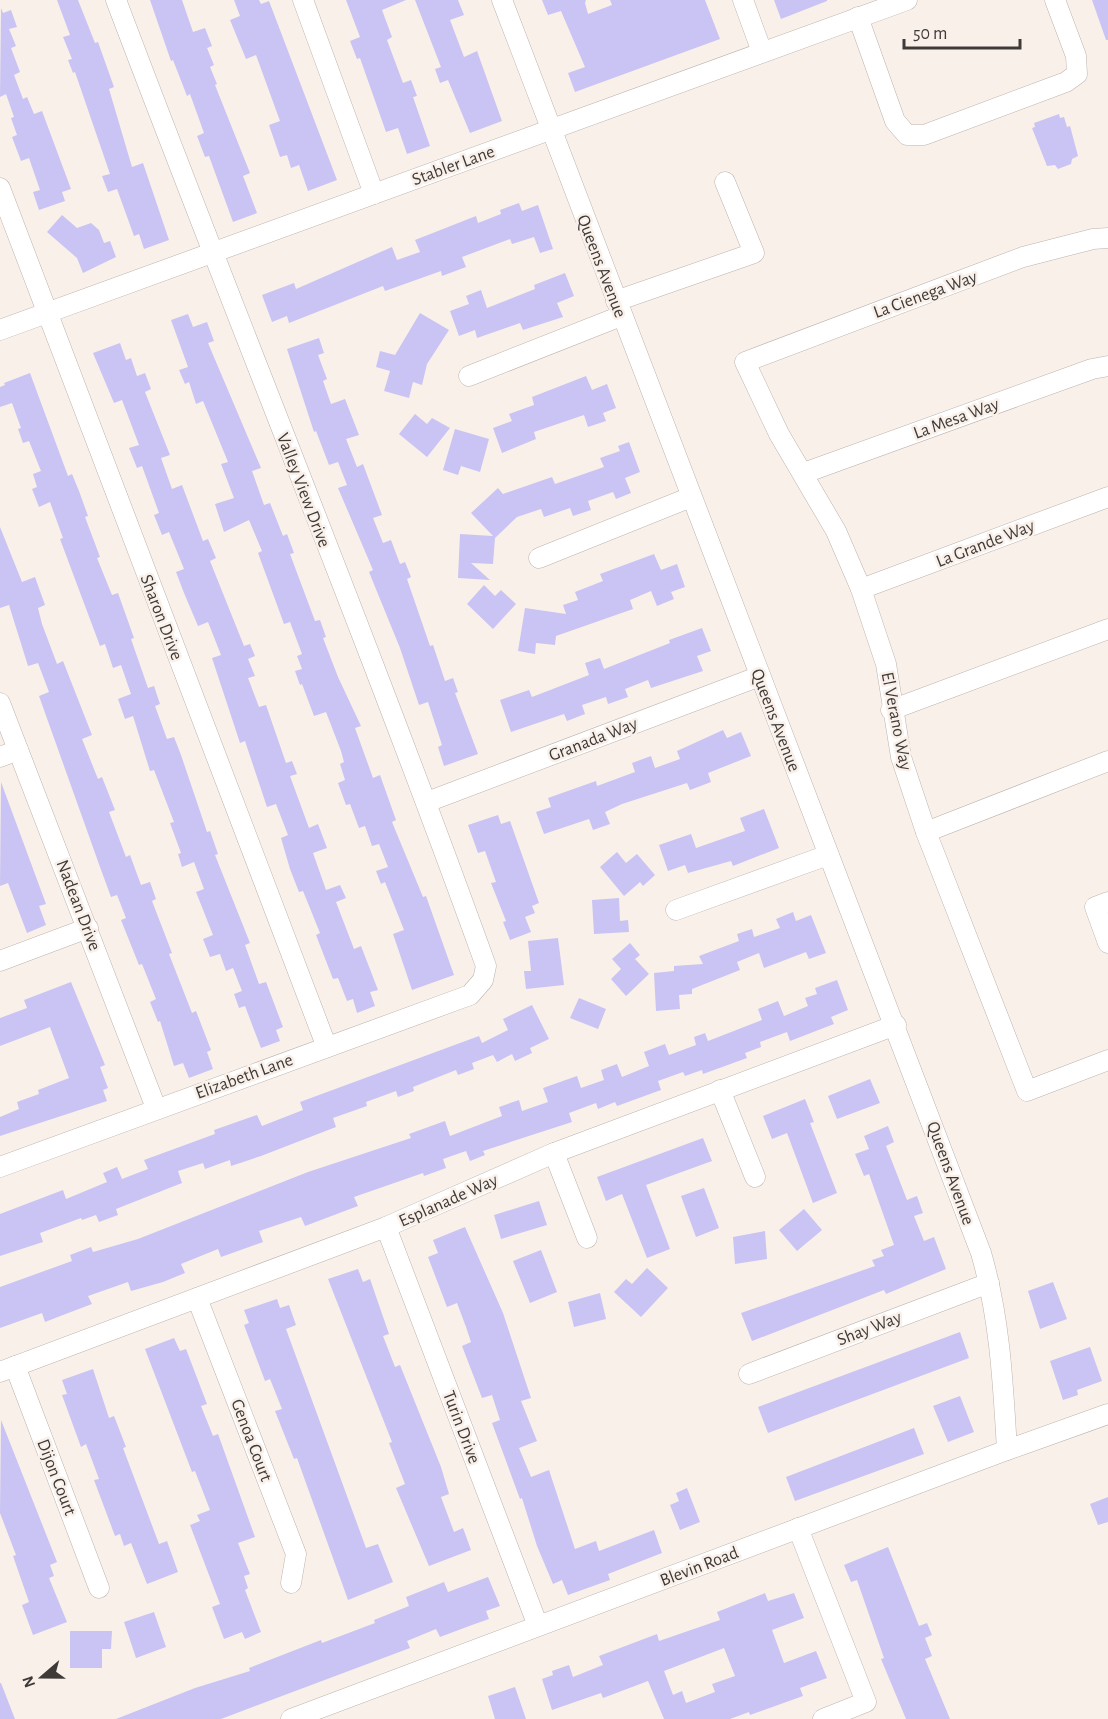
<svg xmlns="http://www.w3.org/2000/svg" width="1108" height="1719" viewBox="0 0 1108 1719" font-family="'Alegreya Sans',sans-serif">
	<rect width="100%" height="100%" fill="#faf0ea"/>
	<g fill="#c9c4f3" fill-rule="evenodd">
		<path d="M57,0h21l17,43 3,-1 16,45 -5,2 23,78 11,-4 26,77 -25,9 -5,-15 -5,2 -17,-47 -9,3 -6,-16 8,-2 -35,-102 -2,1 -5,-13 4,-1 -9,-22 7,-2z"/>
		<path d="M150,0h32l11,32 12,-4 7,18 -5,2 7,17 -4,2 7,17 -2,1 35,88 -7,3 14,37 -24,9 -24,-66 -4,1 -8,-21 7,-3 -14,-39 -3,2 -14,-36 -2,1z"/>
		<path d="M234,0h25l2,4 8,-3 68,179 -29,11 -9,-26 -8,3 -4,-13 -7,2 -11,-32 11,-4 -24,-66 -10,4 -16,-39 10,-4z"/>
		<path d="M346,0h60l-24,10 10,27 -5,3 16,43 8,-3 6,16 -4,1 17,49 -23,8 -9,-26 -12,4 -26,-74 -3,1 -7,-18 10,-4z"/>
		<path d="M415,0h43l6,15 -14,5 14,37 13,-6 25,70 -32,12 -22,-53 -8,3 -5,-14 6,-2z"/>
		<path d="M542,0h44l-1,3 3,11 24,-9 -2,-5h95l15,39 -145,53 -7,-19 17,-6 -24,-56 -13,4z"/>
		<path d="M774,0h53v1l-46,18z"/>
		<path d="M1092,0h16v40h-2z"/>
		<path d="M1,8l2,5 8,-3 6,17 -8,2 7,17 -5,2 9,24 -6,3 9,24 4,-2 7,17 8,-3 29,78 -9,3 3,9 -26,9 -6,-18 7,-2 -11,-32 -8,3 -9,-24 5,-2 -6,-17 3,-1 -8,-23 -6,3z"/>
		<path d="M1059,114l1,4 4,-1 3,10 3,-1 8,30 -6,3 -1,5 -13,5 -3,-4 -8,1 -15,-38 3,-1 -1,-4z"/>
		<path d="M519,203l3,8 16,-6 15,44 -13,4 -6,-16 -22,7 -2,-5 -48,18 4,10 -24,9 -1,-5 -56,20 -2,-5 -94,37 -2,-7 -15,6 -10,-27 32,-12 2,6 96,-42 5,13 23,-8 -5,-12 61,-24 2,7 23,-9 -1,-4z"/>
		<path d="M62,215l15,13 14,-5 8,7 5,13 6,-2 6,16 -33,16 -6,-15 -30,-26z"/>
		<path d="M565,273l9,23 -17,7 6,14 -40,13 -3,-7 -43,15 -2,-8 -16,6 -9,-25 19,-7 -3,-8 15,-6 6,18 48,-19 -1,-4z"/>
		<path d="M420,313l29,17 -22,34 -5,21 -9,-3 -4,16 -25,-7 6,-20 -14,-4 4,-16 15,4z"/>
		<path d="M188,314l5,13 14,-5 7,19 -6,2 53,125 -9,3 12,34 6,-2 13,33 4,-2 7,19 -4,1 25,67 5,-1 6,17 -3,1 15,39 23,49 -6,2 18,50 7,-3 16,45 -4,2 31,75 3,-1 28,79 -42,15 -19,-56 11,-4 -19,-48 -4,2 -5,-13 12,-4 -9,-23 -7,2 -7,-20 -6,2 -9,-24 -4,1 -8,-22 7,-3 -5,-16 4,-2 -3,-11 -15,-39 -12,4 -12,-32 -2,1 -5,-14 7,-2 -5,-13 5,-2 -12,-32 -6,2 -26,-71 4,-2 -13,-31 -25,12 -9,-28 19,-6 -13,-34 7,-2 -25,-61 -7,3 -7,-22 -4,2 -6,-14 9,-3 -17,-47z"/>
		<path d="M319,338l5,15 -6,2 9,24 -4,2 8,23 14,-5 14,36 -13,4 11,28 6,-3 19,51 -9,3 10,25 8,-3 9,24 5,-2 6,15 -4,2 23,67 3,-1 12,36 8,-3 5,14 -3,1 23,61 -34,12 -6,-19 4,-2 -14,-43 -9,3 -19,-57 -31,-76 4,-2 -35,-82 9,-3 -9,-23 -9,3 -13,-34 -2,1 -27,-83z"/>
		<path d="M120,343l6,17 5,-2 6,18 8,-3 6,16 -6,3 25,63 -9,3 11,31 10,-4 21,56 5,-2 8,19 -6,3 34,85 6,-2 5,12 -7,3 7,17 -7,2 11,29 7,-2 20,58 6,-2 5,13 -7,2 19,52 9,-4 9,24 -14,5 13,37 14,-5 6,13 -10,4 18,47 7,-3 12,31 5,13 -8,2 5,14 -18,7 -4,-14 -6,2 -9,-23 -5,1 -17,-44 4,-2 -17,-42 -4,1 -9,-23 -9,-31 7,-3 -12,-31 -9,3 -22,-66 -5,2 -28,-85 9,-3 -13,-33 -10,4 -14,-33 -8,-21 8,-3 -15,-37 -7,3 -8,-20 5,-2 -17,-47 -5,2 -8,-20 10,-3 -17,-45 -8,3 -21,-50z"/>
		<path d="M30,373l38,103 4,-2 7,17 9,25 -3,1 15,40 -3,1 15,37 6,-2 16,45 -3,1 17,49 6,-2 6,18 -5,2 12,33 7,-2 7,18 26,77 3,-1 8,23 -3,1 35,88 -5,2 14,39 7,-2 17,45 -7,3 4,11 -19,7 -16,-42 -6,2 -5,-14 8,-3 -9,-23 -7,3 -6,-17 -10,3 -7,-18 10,-4 -17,-43 8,-3 -10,-27 -12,5 -4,-13 3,-1 -11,-30 4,-1 -20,-52 -4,1 -17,-55 -8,3 -7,-20 13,-5 -10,-29 -8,3 -8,-24 -5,2 -40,-107 3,-1 -13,-36 -11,5 -7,-18 5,-2 -4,-13 8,-3 -12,-30 -6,2 -5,-14 3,-1 -9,-25 -12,4v-20l5,-2 -1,-2z"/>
		<path d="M586,376l6,14 15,-6 9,24 -13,5 3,8 -18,6 -4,-12 -50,17 2,7 -34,14 -9,-25 19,-7 -3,-7 25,-9 -2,-8z"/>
		<path d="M415,414l12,10 5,-6 18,10 -23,29 -28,-23z"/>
		<path d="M455,429l34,10 -9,33 -19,-6 -3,9 -15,-5z"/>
		<path d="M629,442l11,30 -15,6 6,15 -15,6 -3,-7 -25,9 3,9 -18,6 -3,-8 -26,9 -3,-8 -24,8 -22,21 -2,26 -22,-1 19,17 -32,-2 2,-44 33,2 -22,-23 27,-25 5,6 49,-17 3,7 49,-17 -4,-9 20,-7 -2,-5z"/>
		<path d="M0,527l22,55 13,-5 10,28 -7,3 4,16 15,40 6,-3 29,74 -10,4 16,40 4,-2 13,33 -6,2 17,45 4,-2 11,30 9,-3 6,17 -4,2 20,52 -3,1 23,59 4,-2 15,39 -4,2 6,17 -24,9 -6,-15 -9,3 -14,-45 -2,1 -8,-20 6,-3 -14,-35 -3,1 -18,-45 5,-2 -9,-23 -6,2 -11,-30 -61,-171 10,-4 -11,-29 -10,3 -19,-61 -9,3z"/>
		<path d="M654,554l7,16 16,-6 8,23 -14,5 3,7 -17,7 -6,-15 -21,9 3,9 -77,27 -1,9 -19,-2 -1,11 -17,-3 7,-43 41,6 -3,-9 15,-5 -3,-8 28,-11 -3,-7z"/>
		<path d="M484,585l11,11 6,-6 15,14 -23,25 -26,-25z"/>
		<path d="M702,628l9,23 -14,5 6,15 -52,17 -3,-8 -23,9 3,8 -20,7 -2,-7 -24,8 3,9 -18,7 -3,-7 -53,18 -11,-32 29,-10 3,7 57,-22 -4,-12 15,-5 4,11 66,-26 -1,-3z"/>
		<path d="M723,730l4,8 14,-6 10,24 -43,17 3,9 -21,8 -3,-7 -65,21 -17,8 5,12 -17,6 -4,-11 -45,15 -8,-22 15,-5 -3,-9 48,-17 1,5 38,-14 -3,-9 19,-7 4,12 25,-9 -3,-8z"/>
		<path d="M1,782l45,122 -7,2 7,19 -19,8 -19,-50 -8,3z"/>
		<path d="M764,809l15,39 -46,18 -2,-5 -43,12 -3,-8 -17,6 -9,-26 32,-11 5,14 49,-17 -5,-13z"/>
		<path d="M498,815l3,9 9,-3 29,82 -7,3 3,7 -10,4 6,15 -21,8 -7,-18 3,-1 -15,-38 5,-1 -11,-31 -7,2 -10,-28z"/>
		<path d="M617,852l9,11 11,-9 18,21 -12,11 -3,-4 -16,14 -24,-29z"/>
		<path d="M619,898l1,23 8,-1 1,12 -35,2 -2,-34z"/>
		<path d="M793,912l3,9 15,-6 15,38 -17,6 -3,-7 -42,16 -5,-15 -22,9 3,8 -48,19v5l-13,1 1,14 -24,2 -2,-38 20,-2v-5l29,-2 -4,-8 40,-15 -2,-7 15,-5 2,8 26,-9 -4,-9z"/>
		<path d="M558,938l6,47 -38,4 -2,-18h7l-3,-30z"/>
		<path d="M630,943l10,12 -5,4 14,15 -23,22 -15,-17 10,-10 -9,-10z"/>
		<path d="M837,980l11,30 -17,7 3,7 -44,17 -3,-9 -27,10 1,5 -16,6 2,5 -44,16 -1,-4 -17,6 -2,-4 -25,9 3,9 -44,16 -2,-4 -17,7 -2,-6 -27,10 3,9 -89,29 2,4 -15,6 -4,-10 -23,8 3,9 -22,8 -1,-3 -69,24 4,9 -53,20 -4,-9 -42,14 4,11 -42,15 -3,-8 -37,15 4,9 -22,9 -32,9 -3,-9 -40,14 4,8 -29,11 -18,7 -3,-9 -42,15v-41l72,-26 -2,-6 21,-8 2,5 45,-13 170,-67 103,-34 -2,-4 36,-13 5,15 52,-20 -3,-9 20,-7 3,11 26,-9 -5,-14 34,-12 4,12 23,-8 -3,-10 16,-6 5,13 27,-11 -5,-14 21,-8 4,11 27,-10 -2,-8 11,-4 3,8 54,-21 -4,-11 20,-8 6,15 24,-10 -3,-8 12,-4 -2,-6z"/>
		<path d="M71,982l34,83 -5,2 8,21 -5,2 4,11 -107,35v-19l19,-8 -2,-7 22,-8 -1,-4 31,-12 -19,-51 -50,19v-28l27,-10 -3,-8z"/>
		<path d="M579,998l27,11 -8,20 -28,-11z"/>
		<path d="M532,1005l17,34 -19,9 2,5 -17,8 -3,-7 -15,8 -4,-7 -21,8 2,6 -16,6 -2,-5 -43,17 1,4 -16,6 -2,-6 -30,11 1,4 -34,12 3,9 -75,29 -30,10 -1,-6 -25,9 -2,-6 -25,8 4,12 -66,26 2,6 -19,7 -3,-7 -14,5 -1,-2 -41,15 3,9 -43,14v-42l63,-24 3,9 41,-17 -4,-9 14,-6 5,12 26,-10 -4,-9 71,-26 -1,-4 43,-15 5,11 41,-16 -3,-8 179,-66 3,7 26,-13 -5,-11z"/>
		<path d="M870,1079l10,24 -43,16 -9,-23z"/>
		<path d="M805,1099l9,23 -4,1 27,70 -24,10 -26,-70 -15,6 -9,-23z"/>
		<path d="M888,1126l6,16 -8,4 21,54 10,-4 6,17 -9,3 10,25 10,-4 12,32 -60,25 -2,-4 -132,51 -11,-28 134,-47 -3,-6 12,-4 -3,-6 13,-5 -25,-71 -5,2 -9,-22 14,-5 -5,-13z"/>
		<path d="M703,1138l9,23 -66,24 24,64 -23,9 -25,-64 -16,7 -9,-24z"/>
		<path d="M704,1188l15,40 -23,9 -15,-41z"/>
		<path d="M539,1201l8,24 -46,14 -7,-24z"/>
		<path d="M804,1209l18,21 -25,21 -18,-21z"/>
		<path d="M465,1227l38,86 28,85 -10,3 16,40 -18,7 12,29 18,-7 26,79 21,-8 3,10 55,-21 8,23 -54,21 2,6 -42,15 -6,-15 -9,4 -16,-38 -15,-48 -2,1 -28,-76 8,-3 -8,-25 -10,3 -20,-52 9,-4 -5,-15 -9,-24 -10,4 -19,-50 10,-4 -5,-13z"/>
		<path d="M765,1231l2,28 -32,5 -2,-27z"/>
		<path d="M541,1250l16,42 -27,11 -17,-42z"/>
		<path d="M647,1268l21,20 -27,29 -27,-25 12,-13 6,5z"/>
		<path d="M358,1269l5,13 7,-3 19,55 -6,2 12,31 5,-2 41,102 8,27 -8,3 13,35 9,-4 8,22 -42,16 -33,-78 9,-4 -16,-41 3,-1 -64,-163z"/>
		<path d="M1053,1282l14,37 -27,10 -12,-38z"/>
		<path d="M600,1293l6,26 -32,8 -6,-25z"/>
		<path d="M277,1299l3,9 9,-3 7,20 -10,4 80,219 12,-4 15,38 -45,18 -51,-142 -3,1 -19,-48 7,-2 -12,-30 -5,2 -21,-56 5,-2 -5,-13z"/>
		<path d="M960,1332l9,26 -201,75 -10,-26z"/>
		<path d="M174,1338l6,13 6,-2 21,55 -6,2 12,30 5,-2 37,103 -17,6 12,31 -6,2 4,12 -3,2 16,42 -16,7 -3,-7 -18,7 -12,-32 8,-3 -30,-79 10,-4 -3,-6 13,-5 -15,-39 -3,1 -47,-123z"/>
		<path d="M1090,1347l12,34 -25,9 1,5 -15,5 -13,-39z"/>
		<path d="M93,1369l16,49 5,-2 12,31 -3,1 36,96 8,-3 11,31 -31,12 -16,-41 -7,3 -4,-12 -5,2 -21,-56 5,-1 -13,-35 -5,3 -19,-52 5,-1 -5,-14z"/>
		<path d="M960,1396l14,36 -26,10 -15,-36z"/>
		<path d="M1,1420l56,142 -7,3 4,11 -5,2 18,44 -34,13 -11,-30 7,-3 -16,-46 3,-1 -16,-42z"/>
		<path d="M914,1428l10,26 -129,47 -9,-24z"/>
		<path d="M687,1488l13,34 -20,8 -10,-25 9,-4 -3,-8z"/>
		<path d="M1108,1497v25l-10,3 -8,-21z"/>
		<path d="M888,1547l31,79 8,-3 5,12 -7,3 7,18 -7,3 25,60h-44l-25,-60 3,-1 -27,-78 -6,2 -7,-17z"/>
		<path d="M488,1577l12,29 -14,5 3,8 -17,6 -32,12 -4,-8 -29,12 3,7 -189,71h-105l79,-31 55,-17 -1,-3 72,-28 1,3 53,-20 -1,-3 35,-14 -3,-9 38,-15 4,10z"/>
		<path d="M765,1593l3,8 26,-8 10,25 -32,12 12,33 32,-12 11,27 -27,10 3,8 -53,19 -1,-3 -19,7h-66l-16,-38 -45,17 -2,-5 -49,17 -10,-31 11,-4 -1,-4 17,-6 4,12 30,-12 -4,-9 58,-22 2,7 61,-21 -3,-8zM724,1648l11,28 -23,8 3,8 -29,11 -4,-12 -9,4 -9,-24z"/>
		<path d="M154,1612l12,35 -30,11 -12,-36z"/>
		<path d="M70,1631h42l-1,18h-9v19h-32z"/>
		<path d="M0,1683h1l14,36h-15z"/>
		<path d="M515,1687l11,32h-31l-7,-23z"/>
	</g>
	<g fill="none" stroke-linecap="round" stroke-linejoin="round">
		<defs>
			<g id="minor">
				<path d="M303,0l71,194"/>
				<path d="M502,0l479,1253c19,65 22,130 26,197"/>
				<path d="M743,0l19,52"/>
				<path d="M858,17l37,104 12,14h17l142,-53 11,-8 -1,-18 -21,-56"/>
				<path d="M0,188l326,857"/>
				<path d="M1108,238l-15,1 -70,18 -278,105 34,72 57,97 25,58 25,75 15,93 25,75 101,259 81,-31"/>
				<path d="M616,301l138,-48 -29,-71"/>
				<path d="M0,330l907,-330"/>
				<path d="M469,376l152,-60"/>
				<path d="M804,473l288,-104 16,-3"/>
				<path d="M539,558l152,-61"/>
				<path d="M861,589l247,-92"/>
				<path d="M0,703l156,405"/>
				<path d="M891,710l217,-81"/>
				<path d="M0,757l18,-7"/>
				<path d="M427,802l333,-126"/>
				<path d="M926,832l182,-71"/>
				<path d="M1108,902l-13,5 13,36"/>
				<path d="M676,910l152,-55"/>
				<path d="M0,961l88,-33"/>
				<path d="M720,1090l35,87"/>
				<path d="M554,1153l33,85"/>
				<path d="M0,1167l470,-172 13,-15 3,-14c-117,-324 -248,-643 -370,-966"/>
				<path d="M386,1227l152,399"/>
				<path d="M197,1298l99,256 -5,29"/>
				<path d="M15,1366l84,222"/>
				<path d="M0,1372l386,-145 168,-74 342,-128"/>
				<path d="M749,1374l240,-91"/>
				<path d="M798,1528l68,174 -43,17"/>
				<path d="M291,1719l716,-269 101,-36"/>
			</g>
		</defs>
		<use href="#minor" stroke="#bdb3ae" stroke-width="21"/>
		<use href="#minor" stroke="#fff" stroke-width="20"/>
	</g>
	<g text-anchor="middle" stroke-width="5" stroke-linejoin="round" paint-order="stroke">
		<g font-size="18" fill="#3e3a38" stroke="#faf0ea">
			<text transform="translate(453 165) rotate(-20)" y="6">Stabler Lane</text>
			<text transform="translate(602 266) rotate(69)" y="6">Queens Avenue</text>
			<text transform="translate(925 294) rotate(-20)" y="6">La Cienega Way</text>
			<text transform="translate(956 418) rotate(-20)" y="6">La Mesa Way</text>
			<text transform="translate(304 490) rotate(69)" y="6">Valley View Drive</text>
			<text transform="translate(985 543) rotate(-21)" y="6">La Grande Way</text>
			<text transform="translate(162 617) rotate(69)" y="6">Sharon Drive</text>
			<text transform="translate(776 720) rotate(69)" y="6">Queens Avenue</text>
			<text transform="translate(897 721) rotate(79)" y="6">El Verano Way</text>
			<text transform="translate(593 739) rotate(-21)" y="6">Granada Way</text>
			<text transform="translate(79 905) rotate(69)" y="6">Nadean Drive</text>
			<text transform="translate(244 1076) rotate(-20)" y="6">Elizabeth Lane</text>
			<text transform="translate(951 1173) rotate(70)" y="6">Queens Avenue</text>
			<text transform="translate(448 1200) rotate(-24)" y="6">Esplanade Way</text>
			<text transform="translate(869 1328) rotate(-21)" y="6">Shay Way</text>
			<text transform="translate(462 1427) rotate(69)" y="6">Turin Drive</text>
			<text transform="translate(252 1440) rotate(69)" y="6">Genoa Court</text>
			<text transform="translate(57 1477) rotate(69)" y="6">Dijon Court</text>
			<text transform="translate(699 1566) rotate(-21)" y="6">Blevin Road</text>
		</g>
	</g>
	<g transform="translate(42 1677) rotate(250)" stroke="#faf0ea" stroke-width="4.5" paint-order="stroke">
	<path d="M0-4.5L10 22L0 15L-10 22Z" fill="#3e3a38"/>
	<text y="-9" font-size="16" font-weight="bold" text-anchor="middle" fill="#3e3a38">N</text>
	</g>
	<path d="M904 39v9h116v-9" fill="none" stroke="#3e3a38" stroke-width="3"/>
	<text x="913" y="39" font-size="18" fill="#3e3a38" stroke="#faf0ea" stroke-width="4.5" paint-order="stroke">50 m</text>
</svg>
